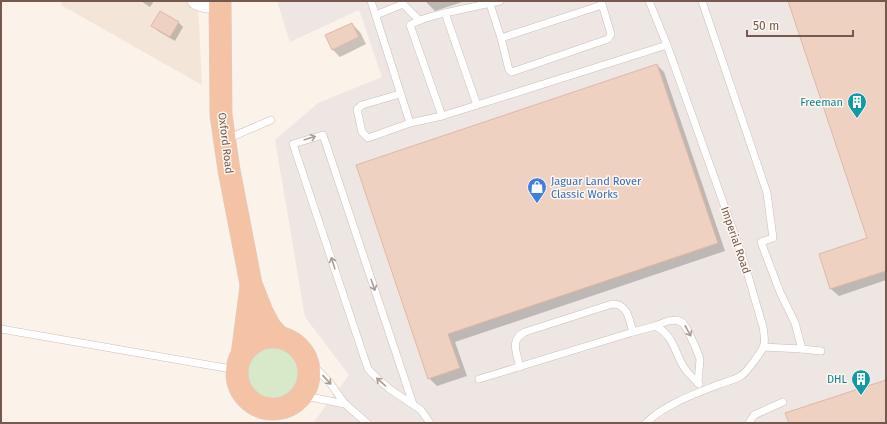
<svg xmlns="http://www.w3.org/2000/svg" width="887" height="424" viewBox="0 0 887 424" font-family="'Fira Sans',sans-serif">
	<rect width="100%" height="100%" fill="#fbf3e9"/>
	<path fill="#f3e5d8" d="M62,1h136l4,84 -141,-80z"/>
	<path fill="#ede6e2" d="M277,1h609v422h-573l36,-48 -44,-58 -30,-177 43,-37 64,-26 -23,-67 -69,32z"/>
	<circle fill="#d7e9c8" cx="274" cy="374" r="27"/>
	<g fill="#0003">
		<path d="M141,1h13l-4,6z"/>
		<path d="M426,1h39l-30,10 -8,-8z"/>
		<path d="M789,1h97v279l-47,16 -8,-7 38,-51z"/>
		<path d="M178,22l5,5 -8,14 -17,-10 -6,-5z"/>
		<path d="M352,24l8,8 6,12 -26,13 -7,-7z"/>
		<path d="M657,65l7,7 61,179 -270,91 12,34 -30,10 -8,-8 -72,-212z"/>
	</g>
	<g fill="#efd1c2" stroke="#e1b7a4">
		<path d="M788,1h98v270l-56,18 -11,-35 48,-16z"/>
		<path d="M160,11l19,11 -9,15 -19,-11z"/>
		<path d="M352,23l7,14 -27,13 -7,-15z"/>
		<path d="M657,64l61,179 -270,91 12,34 -32,11 -72,-214z"/>
		<path d="M886,380v43h-97l-4,-10z"/>
	</g>
	<g fill="none" stroke-linecap="round" stroke-linejoin="round">
		<defs>
			<g id="service">
				<path d="M371,1l39,122"/>
				<path d="M402,1l1,3 16,16"/>
				<path d="M702,1l65,192 6,45 -12,4 19,50 15,31 7,26 -39,-2"/>
				<path d="M490,4l11,34 8,32 3,2 96,-33 3,-5 -10,-33"/>
				<path d="M445,13l55,-12"/>
				<path d="M376,15l27,-11"/>
				<path d="M501,38l101,-33"/>
				<path d="M400,94l-38,11 -5,4 5,23 6,6 42,-15 32,-7 35,-11 190,-60"/>
				<path d="M442,116l-32,-91c12,-7 23,-9 35,-12l32,92"/>
				<path d="M227,139l44,-19"/>
				<path d="M655,326c17,8 19,23 27,38 4,8 11,14 17,20"/>
				<path d="M1,329l236,41"/>
				<path d="M802,349l19,2"/>
				<path d="M306,358l24,25 15,21 22,19"/>
				<path d="M520,367c-3,-14 -11,-27 5,-35l87,-28c16,0 17,15 21,28"/>
				<path d="M479,379l154,-47 22,-6 13,-5 9,-1 6,3 4,6 8,17 5,13 -2,24"/>
				<path d="M301,396l14,2 30,6"/>
				<path d="M413,404l-90,-269 -30,9 75,225 11,11 12,10 30,20 9,13"/>
				<path d="M646,423c19,-19 49,-29 74,-39 5,-2 18,-5 22,-9 5,-3 18,-22 21,-27 3,-6 1,-15 0,-21l-20,-69 -76,-213 -18,-44"/>
				<path d="M749,423l5,-8 29,-13"/>
			</g>
			<path id="minor" d="M195,1l7,3 18,3"/>
			<g id="trunk">
				<path d="M220,1l1,114 8,55 22,114 11,28 8,15 9,10"/>
				<circle cx="273" cy="373" r="36"/>
				<path d="M242,355l9,-69"/>
			</g>
		</defs>
		<use href="#service" stroke="#cfbdb2" stroke-width="8"/>
		<use href="#minor" stroke="#cfbdb2" stroke-width="16"/>
		<use href="#trunk" stroke="#d8d1cd" stroke-width="23"/>
		<use href="#service" stroke="#fff" stroke-width="7"/>
		<use href="#minor" stroke="#fff" stroke-width="15"/>
		<use href="#trunk" stroke="#f4c3a5" stroke-width="22"/>
	</g>
	<defs><path id="oneway-shaft" d="M-6 0H5M1.5-3L5.5 0L1.5 3" fill="none" stroke-width="1.6" stroke-linecap="round" stroke-linejoin="round"/></defs>
	<g stroke="#ac9b95">
		<use href="#oneway-shaft" transform="translate(310 138) rotate(-17)"/>
		<use href="#oneway-shaft" transform="translate(333 263) rotate(-108)"/>
		<use href="#oneway-shaft" transform="translate(373 285) rotate(71)"/>
		<use href="#oneway-shaft" transform="translate(688 331) rotate(61)"/>
		<use href="#oneway-shaft" transform="translate(327 380) rotate(47)"/>
		<use href="#oneway-shaft" transform="translate(381 382) rotate(-139)"/>
	</g>
	<defs>
		<symbol id="building-pin" viewBox="-11 -11 22 30"><path d="M0 17L-7.5 6A9.5 9.5 0 1 1 7.5 6Z" fill="#0f9aa8" stroke="#fef7f0"/><path d="M-4-6H4V6H1V3H-1V6H-4ZM-2.5-4.3h1.7v1.8h-1.7ZM.8-4.3h1.7v1.8H.8ZM-2.5-1h1.7V.8h-1.7ZM.8-1h1.7V.8H.8Z" fill="#fff"/></symbol>
		<symbol id="shop-pin" viewBox="-11 -11 22 30"><path d="M0 17L-7.5 6A9.5 9.5 0 1 1 7.5 6Z" fill="#3f7fe0" stroke="#fef7f0"/><path d="M-5-2.5h2.3a2.7 3.5 0 0 1 5.4 0H5L5.5 6h-11ZM-1.5-2.5h3a1.5 2.3 0 0 0-3 0Z" fill="#fff"/></symbol>
	</defs>
	<g fill-rule="evenodd">
		<use href="#building-pin" x="846" y="91" width="22" height="30"/>
		<use href="#shop-pin" x="526" y="176" width="22" height="30"/>
		<use href="#building-pin" x="850" y="368" width="22" height="30"/>
	</g>
	<g text-anchor="middle" stroke-width="3" stroke-linejoin="round" paint-order="stroke">
		<g font-size="11" fill="#0d838f" stroke="#fef7f0" text-anchor="end">
			<text x="843" y="106">Freeman</text>
			<text x="847" y="383">DHL</text>
		</g>
		<g font-size="11" fill="#75594e" stroke="#fef7f0">
			<text transform="translate(226 143) rotate(83)" y="4">Oxford Road</text>
			<text transform="translate(736 240) rotate(71)" y="4">Imperial Road</text>
		</g>
		<g font-size="11" fill="#366cbe" stroke="#fef7f0" text-anchor="start">
			<text x="551" y="185">Jaguar Land Rover<tspan x="551" dy="13">Classic Works</tspan></text>
		</g>
	</g>
	<rect width="887" height="424" fill="none" stroke="#75594e" stroke-width="4"/>
	<path d="M747 30v6h106v-6" fill="none" stroke="#75594e" stroke-width="2"/>
	<text x="753" y="30" font-size="12" fill="#75594e" stroke="#fef7f0" stroke-width="3" paint-order="stroke">50 m</text>
</svg>
